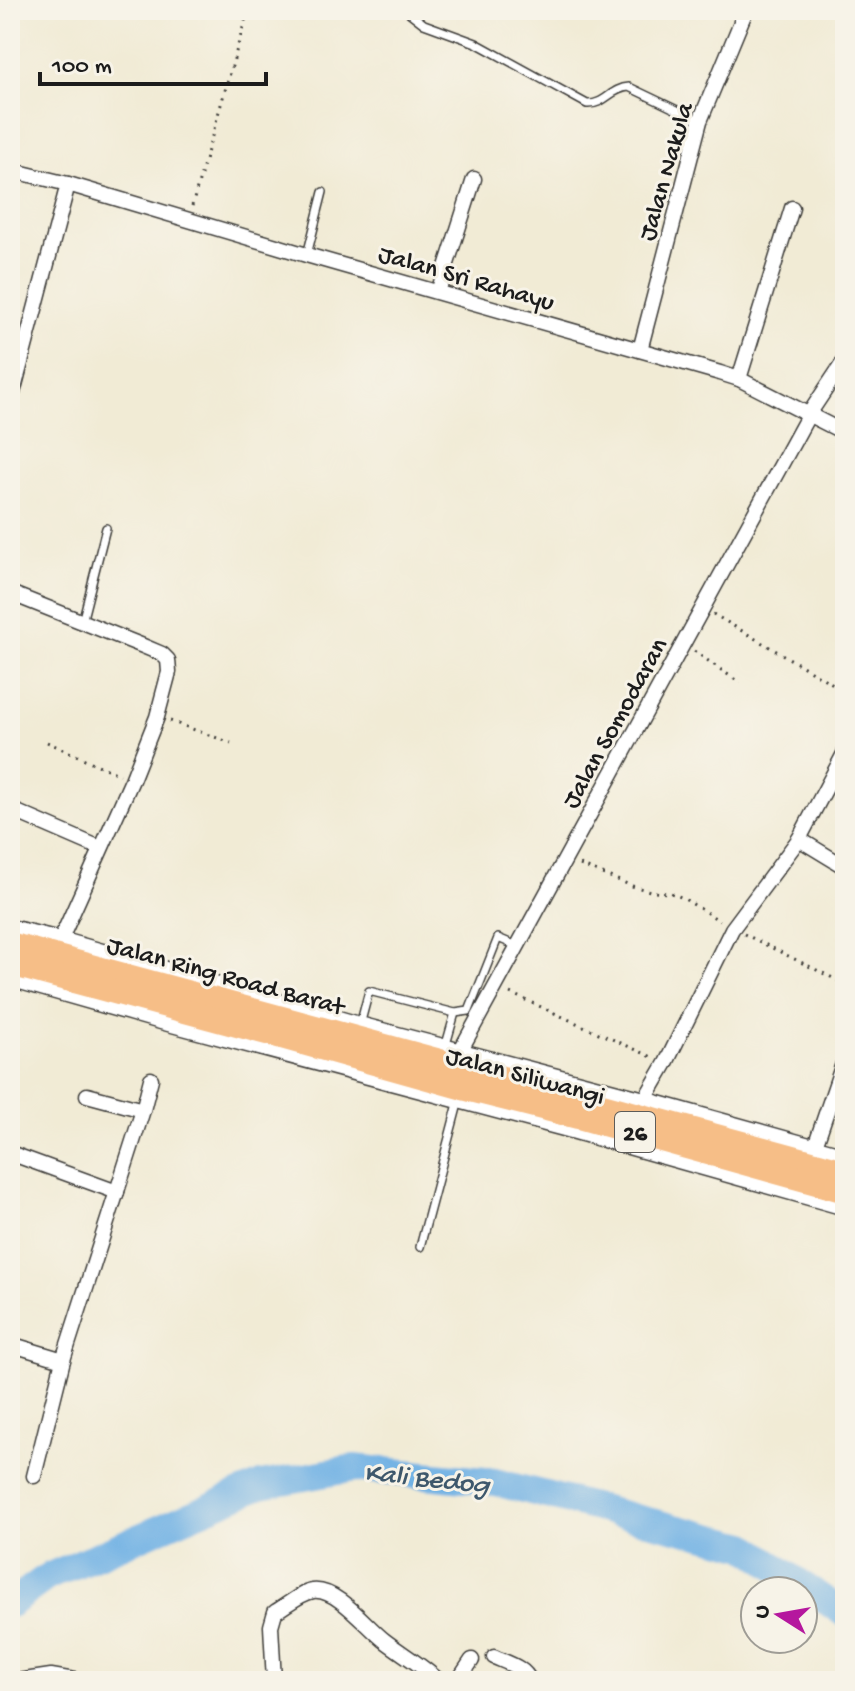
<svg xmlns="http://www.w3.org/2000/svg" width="855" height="1691" viewBox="0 0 855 1691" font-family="'Gochi Hand',sans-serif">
	<rect width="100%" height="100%" fill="#f7f3e8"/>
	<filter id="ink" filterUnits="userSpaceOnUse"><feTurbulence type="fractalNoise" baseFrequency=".0125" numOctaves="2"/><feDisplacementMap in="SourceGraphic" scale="16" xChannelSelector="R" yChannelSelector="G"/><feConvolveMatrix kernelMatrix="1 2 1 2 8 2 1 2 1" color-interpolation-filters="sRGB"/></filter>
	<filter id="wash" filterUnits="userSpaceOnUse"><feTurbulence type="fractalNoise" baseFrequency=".006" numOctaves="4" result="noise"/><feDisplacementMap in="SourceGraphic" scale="32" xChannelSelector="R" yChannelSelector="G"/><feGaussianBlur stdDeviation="1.8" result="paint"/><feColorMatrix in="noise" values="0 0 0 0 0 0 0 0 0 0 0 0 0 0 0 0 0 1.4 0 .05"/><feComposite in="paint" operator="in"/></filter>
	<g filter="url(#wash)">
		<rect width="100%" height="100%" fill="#f1ebd5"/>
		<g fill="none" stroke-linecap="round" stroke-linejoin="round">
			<path stroke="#70b1e4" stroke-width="28" d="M10,1604l37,-27 214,-92 93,-17 141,14 251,64 99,68"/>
		</g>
	</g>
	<g filter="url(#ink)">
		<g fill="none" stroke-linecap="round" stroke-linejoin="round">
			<defs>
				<g id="service">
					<path d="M406,10l18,14 52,19 111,61c18,1 24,-16 42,-17l71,34"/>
					<path d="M307,255l16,-63"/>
					<path d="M82,622l24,-94"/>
					<path d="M360,1025l9,-34 86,22 14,-2 29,-73 19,8"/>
					<path d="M445,1048l10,-35"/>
					<path d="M420,1247l39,-147"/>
				</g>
				<g id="minor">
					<path d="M10,170l58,14 242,72 410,117 19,6 106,54"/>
					<path d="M438,292l36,-113"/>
					<path d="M640,350l60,-229 46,-111"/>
					<path d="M739,379l53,-171"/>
					<path d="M10,404l58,-220"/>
					<path d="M10,593l133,53 19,8 6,6 1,12 -12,45 -25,63 -72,161"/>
					<path d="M10,809l90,39"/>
					<path d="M799,839l46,28"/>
					<path d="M459,1053l350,-639 36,-54"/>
					<path d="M87,1095l56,15"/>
					<path d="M644,1101l22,-38 66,-134 67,-90 46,-87"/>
					<path d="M814,1149l31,-91"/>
					<path d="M10,1153l107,39"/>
					<path d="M10,1344l53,16"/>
					<path d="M34,1476l29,-116 80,-250 8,-31"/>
					<path d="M494,1657c13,6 30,10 36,24"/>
					<path d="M18,1681l33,-5 29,5"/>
					<path d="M274,1681l-3,-55 4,-14c11,-6 25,-19 38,-21 24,-3 53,35 71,49 18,14 38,25 55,41"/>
					<path d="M458,1681l14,-21"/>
				</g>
				<g id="tertiary">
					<path d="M10,929l50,12 299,85 285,75 201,56"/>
					<path d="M10,977l151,43 411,109 273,77"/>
				</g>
				<g id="trunk">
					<path d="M10,944l835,227"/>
					<path d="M10,964l264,71 189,53 115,29 267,74"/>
				</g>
			</defs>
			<use href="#service" stroke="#3c3b38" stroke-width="10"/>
			<use href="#minor" stroke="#3c3b38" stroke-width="17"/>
			<use href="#tertiary" stroke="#3c3b38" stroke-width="21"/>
			<use href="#trunk" stroke="#3c3b38" stroke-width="27"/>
			<g stroke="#3c3b38" stroke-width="3" stroke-dasharray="2 6" stroke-linecap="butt">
				<path d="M192,206l56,-196"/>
				<path d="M713,614l132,77"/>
				<path d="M694,651l46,32"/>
				<path d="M170,721l61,22"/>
				<path d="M47,742l73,33"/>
				<path d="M580,865l52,21 22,6 17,1 12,5 37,23"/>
				<path d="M744,934l101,50"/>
				<path d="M510,993l142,64"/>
			</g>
			<use href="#service" stroke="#fff" stroke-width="7"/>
			<use href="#minor" stroke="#fff" stroke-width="14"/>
			<use href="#tertiary" stroke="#fff" stroke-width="18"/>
			<use href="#trunk" stroke="#f6be87" stroke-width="24"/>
		</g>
	</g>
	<g text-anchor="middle" stroke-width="6" stroke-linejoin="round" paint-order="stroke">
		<rect fill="#f7f3e8" stroke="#5e5c59" stroke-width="2" x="615" y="1112" width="40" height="40" rx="6"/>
		<g font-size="24" font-weight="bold" fill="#1c1c1c">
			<text x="635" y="1140">26</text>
		</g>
		<g font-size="26" fill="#1c1c1c" stroke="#f7f3e8">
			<text transform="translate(664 171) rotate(-74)" y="9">Jalan Nakula</text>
			<text transform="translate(467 276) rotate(16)" y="9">Jalan Sri Rahayu</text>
			<text transform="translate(613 722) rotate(-61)" y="9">Jalan Somodaran</text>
			<text transform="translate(226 974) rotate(15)" y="9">Jalan Ring Road Barat</text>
			<text transform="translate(526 1074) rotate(15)" y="9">Jalan Siliwangi</text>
		</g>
		<g font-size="28" font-style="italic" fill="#3e586c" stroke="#f7f3e8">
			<text transform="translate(427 1476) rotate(6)" y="10">Kali Bedog</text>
		</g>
	</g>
	<rect width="855" height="1691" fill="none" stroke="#f7f3e8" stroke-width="40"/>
	<g transform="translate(779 1615) rotate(281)"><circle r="38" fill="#f7f3e8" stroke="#9f9d96" stroke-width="2"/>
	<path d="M0-6L14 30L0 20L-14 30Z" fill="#b5179e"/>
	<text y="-12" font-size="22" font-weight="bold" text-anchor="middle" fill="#1c1c1c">U</text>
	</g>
	<path d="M40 72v12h226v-12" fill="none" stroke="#1c1c1c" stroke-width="4"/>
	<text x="52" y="72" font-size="24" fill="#1c1c1c" stroke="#f7f3e8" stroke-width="6" paint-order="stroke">100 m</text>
</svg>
